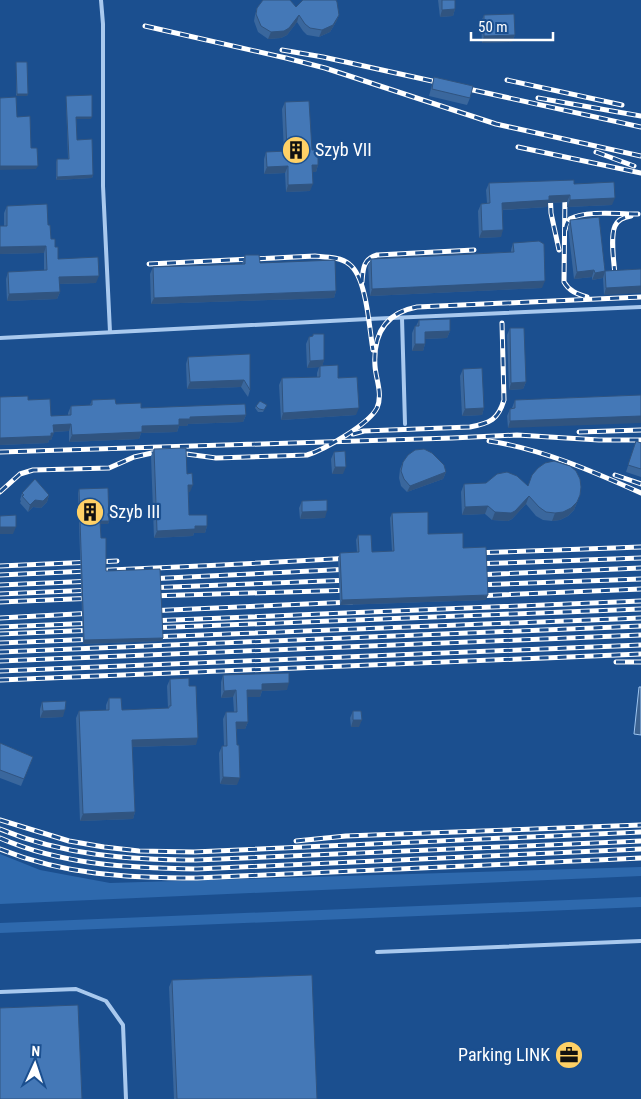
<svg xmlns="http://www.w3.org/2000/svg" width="641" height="1099" viewBox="0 0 641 1099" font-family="'Roboto Condensed',sans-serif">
	<rect width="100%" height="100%" fill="#1b4f8f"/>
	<g fill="#2e69ad">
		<path d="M0,854l40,16 70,13 531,-16v9l-641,28z"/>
		<path d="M641,897v10l-641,26v-10z"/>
	</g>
	<path fill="#3c6290" stroke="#9cc4f0" d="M639,687h2v48l-7,-1z"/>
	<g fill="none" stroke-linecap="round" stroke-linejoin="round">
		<g stroke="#a9c9ee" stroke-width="4">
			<path d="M101,0l2,24v162l7,146"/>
			<path d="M402,318l3,106"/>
			<path d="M0,338l368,-19 273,-12"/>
			<path d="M377,952l264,-11"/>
			<path d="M0,992l76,-3 30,12 17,24 3,74"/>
		</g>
		<defs>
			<g id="rail">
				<path d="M145,26l141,32 39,10 171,56 145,32"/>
				<path d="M282,50l41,7 318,70"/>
				<path d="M507,80l115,25"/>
				<path d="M538,98l103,18"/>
				<path d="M518,147l123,26"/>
				<path d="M596,152l38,14"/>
				<path d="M550,190l1,23 8,37"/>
				<path d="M565,191l-1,91c5,9 13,12 23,15"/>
				<path d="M565,230c1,-5 2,-8 5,-11 15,-9 51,-5 68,-5"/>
				<path d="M149,264l166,-8c11,1 26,1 34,8 18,13 20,64 24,86"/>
				<path d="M615,275c-1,-13 -5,-38 0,-49 3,-7 10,-9 16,-10"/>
				<path d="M362,282c1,-13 1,-23 15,-27l97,-5"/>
				<path d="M579,432l62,-2"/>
				<path d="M353,434l11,-3 106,-4c20,-4 28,-7 34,-27l-2,-77"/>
				<path d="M489,441c53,8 103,30 152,52"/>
				<path d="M0,452l452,-14 65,-3 82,5h42"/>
				<path d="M615,475l26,9"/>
				<path d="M0,492l20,-18 13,-4 76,-2 25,-11 18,-4h27l37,5 91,-3c17,-5 62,-31 70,-47 6,-14 -1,-28 -2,-42 -2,-32 10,-53 42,-59l224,-10"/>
				<path d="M472,553l169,-6"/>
				<path d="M472,564l169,-6"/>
				<path d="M0,566l117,-5"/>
				<path d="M0,575l222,-10 130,-7"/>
				<path d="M474,575l167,-7"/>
				<path d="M147,579l205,-10"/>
				<path d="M0,585l95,-4"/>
				<path d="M474,585l167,-6"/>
				<path d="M146,588l205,-8"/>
				<path d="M0,594l94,-4"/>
				<path d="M149,596l205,-6"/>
				<path d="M475,596l166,-7"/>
				<path d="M0,602l96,-4"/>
				<path d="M147,611l205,-9"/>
				<path d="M0,618l95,-5"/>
				<path d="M149,621l492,-20"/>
				<path d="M0,627l96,-4"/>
				<path d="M149,628l492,-19"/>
				<path d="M0,634l96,-4"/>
				<path d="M150,637l491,-19"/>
				<path d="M0,643l97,-4"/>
				<path d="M0,652l641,-26"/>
				<path d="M0,661l641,-26"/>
				<path d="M616,662h25"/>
				<path d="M0,671l641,-26"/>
				<path d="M0,680l641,-26"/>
				<path d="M0,820l69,21 35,6 35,4 55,1 447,-20"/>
				<path d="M0,829c63,26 128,31 196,31l445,-19"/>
				<path d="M0,838c62,27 130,30 197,31l444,-20"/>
				<path d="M296,841l50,-5 295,-11"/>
				<path d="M0,849c65,26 128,29 197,29l444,-20"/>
			</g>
		</defs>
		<use href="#rail" stroke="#fff" stroke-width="5"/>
		<use href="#rail" stroke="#1b4f8f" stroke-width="3" stroke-dasharray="9" stroke-linecap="butt"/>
	</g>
	<g fill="#3a679d">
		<path d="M438,0h17v9l-2,7 -13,1z"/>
		<path d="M296,7l43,8 -3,7 -6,10 -11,5 -12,-2 -4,-4 -6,-9 -10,13 -6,3 -13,1 -10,-7 -4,-11 1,-6 2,-7z"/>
		<path d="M484,15l31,20 -3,7 -30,1 -1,-21z"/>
		<path d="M16,62l12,32 -1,2h-11z"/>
		<path d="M434,77l36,21 -3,7 -38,-9z"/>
		<path d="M66,96l25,23h-15l1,21 16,35 -1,3 -36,2v-18l1,-3h11l-2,-60z"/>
		<path d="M285,102l27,48 6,15 -2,7h-4l-2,19 -24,1 -1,-19 -21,1v-15l2,-7h18l-2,-43z"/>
		<path d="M489,183l85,1 38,21 -45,2v-5l-19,1 -1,4 -44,3 -2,27 -22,1 -1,-27 3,-7 6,-1 -1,-13z"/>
		<path d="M7,206l41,19 3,14 4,8 3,12 38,24 -37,1 1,8 -3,7 -50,2 -1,-22 2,-7 36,-1v-18l-44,1v-28h4v-13z"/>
		<path d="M570,220l35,51 36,-2 -37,26 -1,-17 -11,2v-3l-18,2 -6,-52z"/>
		<path d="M513,243l29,45 -172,8 -2,-30 3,-7 140,-7v-2z"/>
		<path d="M245,255l15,8 76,28 -2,7 -183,6 -1,-30 3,-7 89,-3z"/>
		<path d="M419,320l31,11 -3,7 -22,1v5l-2,7h-11v-18l3,-7h1z"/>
		<path d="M510,328l16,54 -3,7 -14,1 -2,-55z"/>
		<path d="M313,334l11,26 -2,6 16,12 18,37 -75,5 -2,-35 3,-7 35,-1v-4l2,-6 -12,1 -1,-24 3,-7 4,-1z"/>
		<path d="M250,354v36l-2,7 -7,-10 -54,2 -1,-25 2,-7z"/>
		<path d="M463,369l21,39 -2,7 -20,1 -2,-40z"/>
		<path d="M641,395l-133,33 -1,-12 3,-7 2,-1 3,-8z"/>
		<path d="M0,397l28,3 23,16h17v-3l3,-7 19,-1 2,-5 49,8 105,7 -3,7 -55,2 -1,2h-8l-2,6 -36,1 -2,6 -70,3v-11l-15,1 -3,8h-2l-1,3 -48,2z"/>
		<path d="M267,405l-4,7h-5l-3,-4 1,-2z"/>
		<path d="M636,441l5,2v34l-15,-5z"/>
		<path d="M154,449l36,43h-2l1,23 18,11 -2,7h-11l-1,3 -39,2 -3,-82z"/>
		<path d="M334,452l9,22h-11l-1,-15z"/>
		<path d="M403,462l43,10 -3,7 -36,13 -6,-6 -2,-8 1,-9z"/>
		<path d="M464,484l64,2 52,9 -6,15 -6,6 -8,4 -8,1 -9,-1 -7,-4 -10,-12 -14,15 -4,2 -16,-1 -7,-6 -23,1 -1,-23z"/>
		<path d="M79,489l30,32 -1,3h-8l1,14 5,33 57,67 -1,3 -79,3 -5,-151z"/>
		<path d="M22,493l27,2 -2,7 -6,6 -8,-1 -5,5 -8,-9 1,-2 -1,-1z"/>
		<path d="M302,501l23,17 -25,1 -1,-11z"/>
		<path d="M392,513l36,21 35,14 23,52 -146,5 -2,-47 2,-5 17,-1 -1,-12 2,-5 14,17 20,-1 -2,-33z"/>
		<path d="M223,675l64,15 -25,1 -2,6h-13l1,25 -3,7h-8v56l-17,-1 -1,-31 3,-7h2l-1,-27 3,-7h8l-1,-15 -12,1v-16z"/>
		<path d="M170,679l19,7 7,59 -64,2 3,65 -2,7 -53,2 -4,-103 3,-7 27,-1v-5l3,-7 13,12 46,-2 -1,-22z"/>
		<path d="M42,702l21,15 -23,1v-9z"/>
		<path d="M353,711l6,16h-8l-1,-9z"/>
		<path d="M0,743l33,14 -12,29 -21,-8z"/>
		<path d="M172,980l145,119h-143l-5,-112z"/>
	</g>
	<g fill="#305480">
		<path d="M455,9l-2,7 -13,1 2,-7z"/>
		<path d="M299,15l-2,7 -10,13 -6,3 -13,1 3,-7z"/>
		<path d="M339,15l-3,7 -6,10 -11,5 3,-7z"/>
		<path d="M515,35l-3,7 -30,1 2,-7z"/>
		<path d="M17,94h11l-1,2h-11z"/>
		<path d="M76,117h16l-1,2h-15z"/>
		<path d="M312,165h6l-2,7h-6z"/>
		<path d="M0,166h38l-2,3 -36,1z"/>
		<path d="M288,166l-3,7 -21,1 3,-7z"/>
		<path d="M93,175l-1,3 -36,2 1,-3z"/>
		<path d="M313,184l-3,7 -24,1 2,-7z"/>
		<path d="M570,195l-3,7 -19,1 -1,4 -47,3 2,-7 47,-7z"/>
		<path d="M615,198l-3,7 -45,2 3,-7z"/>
		<path d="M503,230l-2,7 -22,1 3,-7z"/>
		<path d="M46,246l-2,7 -44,1v-7z"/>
		<path d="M594,270l-2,7 -18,2 3,-7z"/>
		<path d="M605,271l-2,7 -11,2 3,-7z"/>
		<path d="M99,276l-3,7 -40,1 3,-7z"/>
		<path d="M545,281l-3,7 -172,8 2,-7z"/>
		<path d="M641,286v7l-37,2 2,-7z"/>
		<path d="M336,291l-2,7 -183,6 3,-6z"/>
		<path d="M60,292l-3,7 -50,2 2,-7z"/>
		<path d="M450,331l-3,7 -24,1 2,-7z"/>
		<path d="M415,344h10l-2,7h-11z"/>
		<path d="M324,360l-2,7 -15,1 3,-7z"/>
		<path d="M244,380l-3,7 -54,2 3,-7z"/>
		<path d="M526,382l-3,7 -14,1 2,-7z"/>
		<path d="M359,408l-3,7 -75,5 2,-7z"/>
		<path d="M484,408l-2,7 -20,1 3,-7z"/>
		<path d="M246,415l-3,7 -55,2 -1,2h-8l-2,6 -36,1 -2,6 -70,3 3,-7 70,-9 48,-9z"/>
		<path d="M641,416v7l-133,5 2,-7z"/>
		<path d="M71,424l-2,7 -18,1 2,-7z"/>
		<path d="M54,433l-3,7h-2l-1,3 -48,2v-7z"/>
		<path d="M335,467h11l-3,7h-11z"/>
		<path d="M446,472l-3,7 -36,13 3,-6z"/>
		<path d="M188,485h5l-3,7h-5z"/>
		<path d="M49,495l-2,7 -6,6 -8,-1 -5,5 2,-7 5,-5z"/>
		<path d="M580,495l-6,15 -6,6 -8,4 -8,1 3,-8z"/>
		<path d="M529,496l-3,8 -14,15 -4,2 -16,-1 3,-8z"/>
		<path d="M488,506l-3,8 -23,1 3,-8z"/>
		<path d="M327,511l-2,7 -25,1 2,-7z"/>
		<path d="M100,521h9l-1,3h-9z"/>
		<path d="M195,526h12l-2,7h-11l-1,3 -39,2 3,-7z"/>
		<path d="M0,527h16l-3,7h-13z"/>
		<path d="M488,595l-2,5 -146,5 2,-5z"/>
		<path d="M163,638l-1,3 -79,3 1,-4z"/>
		<path d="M289,683l-2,7 -25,1 -2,6h-16l3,-7 15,-6z"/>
		<path d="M236,690l-3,7 -12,1 3,-7z"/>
		<path d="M65,710l-2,7 -23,1 3,-7z"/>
		<path d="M353,720h9l-3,7h-8z"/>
		<path d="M236,722h12l-3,7h-11z"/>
		<path d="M198,738l-2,7 -66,2 2,-7z"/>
		<path d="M223,777l17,1 -3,7 -17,-1z"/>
		<path d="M135,812l-2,7 -53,2 3,-7z"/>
	</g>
	<g fill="#4478b7" stroke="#305480">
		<path d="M263,0h27l6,7 7,-7h33l1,2 2,13 -6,10 -11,5 -12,-2 -5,-4 -6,-9 -10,13 -5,3 -13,1 -10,-6 -5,-12 1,-6z"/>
		<path d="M442,0h13v9l-13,1z"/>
		<path d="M514,14l1,21 -31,1v-21z"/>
		<path d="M16,62h11l1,32h-11z"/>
		<path d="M434,77l39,9 -3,12 -38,-9z"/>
		<path d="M92,95v22h-16l1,23 15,-1 1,36 -36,2v-18h12l-3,-63z"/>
		<path d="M16,97l1,20 13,-1 1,32h6l1,18h-38v-68z"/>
		<path d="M309,101l3,49h6v15h-6l1,19 -25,1v-19l-21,1 -1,-15 21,-1 -2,-49z"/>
		<path d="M574,180v4l40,-2 1,16 -45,2v-5l-21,1v4l-47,3 1,27 -21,1 -1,-27 9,-1 -1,-20z"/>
		<path d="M47,204l1,21h2l1,14h4v8h3v12l40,-2 1,19 -40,1 1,15 -51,2 -1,-22 39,-2 -1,-24 -46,1v-21h7v-20z"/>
		<path d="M599,217l6,54 -10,2 -1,-3 -17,2 -7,-52z"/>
		<path d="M539,241l5,3 1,37 -173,8 -1,-30 143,-7 -1,-9z"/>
		<path d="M245,255h14l1,8 75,-3 1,31 -182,7 -1,-31 92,-3z"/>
		<path d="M641,269v17l-35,2 -1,-17z"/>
		<path d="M450,319v12l-25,1v12h-10v-18h4v-6z"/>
		<path d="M510,328h14l2,54 -15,1z"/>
		<path d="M313,334h11v26l-14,1 -1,-24 4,-1z"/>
		<path d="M250,354v36l-6,-10 -54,2 -2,-25z"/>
		<path d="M338,365v13l19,-1 2,31 -76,5 -1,-35 38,-1v-11z"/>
		<path d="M482,368l2,40 -19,1 -2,-40z"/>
		<path d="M641,395v21l-131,5v-12l5,-1v-8z"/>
		<path d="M28,396v4l22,-1 1,17 20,-1v-9l21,-1v-5l23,-1 1,5 25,-1v5l104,-4 1,11 -56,2v2h-11v6l-37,1v6l-70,3 -1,-11 -18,1 1,8h-3v3l-51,2v-41z"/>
		<path d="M260,401l7,4 -3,5 -5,-1 -3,-3z"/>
		<path d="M636,441l5,2v26l-13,-4z"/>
		<path d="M186,448l1,26 5,-1 1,12h-5l1,30h18v11h-12v3l-38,2 -3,-82z"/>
		<path d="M424,449l8,4 12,12 2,7 -36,14 -6,-7 -3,-8 2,-9 5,-7 7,-5z"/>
		<path d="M345,451l1,16h-11l-1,-15z"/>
		<path d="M554,461l16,5 6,5 4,8 1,8 -1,8 -3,7 -6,6 -8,4 -8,1 -9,-1 -7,-5 -10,-11 -14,15 -4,2 -16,-1 -7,-6 -23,1 -1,-23 22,-1 11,-9 10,-2 10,4 11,10 4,-11 6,-7 7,-5z"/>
		<path d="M35,479l14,16 -6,6 -8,-1 -5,5 -8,-9 2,-1 -2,-2z"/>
		<path d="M108,488l1,33h-9l1,17h5v33l54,-2 3,69 -79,2 -5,-151z"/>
		<path d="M327,500v11l-25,1v-11z"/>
		<path d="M428,512v22l35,-1v15l23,-1 2,48 -146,5 -2,-47 19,-1 -1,-17h13l1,17 22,-1 -2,-38z"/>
		<path d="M16,515v12h-16v-11z"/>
		<path d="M289,673v10l-27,1v6h-15l1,32h-12l1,23h2l1,33 -17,-1 -1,-31h5l-1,-34h11l-1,-22 -12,1 -1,-16z"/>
		<path d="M189,678v8h7l2,52 -66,2 3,72 -52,2 -4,-103 30,-1v-12h12l1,12 47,-2v-2h2l-1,-27z"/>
		<path d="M66,701l-1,9 -22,1 -1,-9z"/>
		<path d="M353,711h8l1,9h-9z"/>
		<path d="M0,743l33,14 -9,22 -24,-9z"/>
		<path d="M312,975l5,124h-140l-5,-119z"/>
		<path d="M78,1005l4,94h-82v-91z"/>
	</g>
	<defs>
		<symbol id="building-disc" viewBox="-11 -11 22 22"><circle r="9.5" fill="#ffd166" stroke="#1b4f8f"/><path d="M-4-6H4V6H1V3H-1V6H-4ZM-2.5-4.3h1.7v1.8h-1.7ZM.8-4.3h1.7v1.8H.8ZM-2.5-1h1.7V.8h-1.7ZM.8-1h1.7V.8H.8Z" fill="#111"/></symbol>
		<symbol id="office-disc" viewBox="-11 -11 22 22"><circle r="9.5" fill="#ffd166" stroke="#1b4f8f"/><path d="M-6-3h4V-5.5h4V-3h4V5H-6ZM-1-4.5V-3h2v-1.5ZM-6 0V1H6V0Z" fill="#111"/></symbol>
	</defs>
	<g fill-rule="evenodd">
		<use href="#building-disc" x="280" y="134" width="32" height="32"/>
		<use href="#building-disc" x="74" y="496" width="32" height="32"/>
		<use href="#office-disc" x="553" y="1039" width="32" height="32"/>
	</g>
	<g text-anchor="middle" stroke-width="4.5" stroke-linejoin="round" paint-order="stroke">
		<g font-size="18" fill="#fff" stroke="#1b4f8f" text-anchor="start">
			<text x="315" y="156">Szyb VII</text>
			<text x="109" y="518">Szyb III</text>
			<text x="550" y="1061" text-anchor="end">Parking LINK</text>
		</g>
	</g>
	<g transform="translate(35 1064) rotate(3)" stroke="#1b4f8f" stroke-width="4" paint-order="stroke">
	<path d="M0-4L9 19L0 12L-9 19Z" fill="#ffffff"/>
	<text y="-8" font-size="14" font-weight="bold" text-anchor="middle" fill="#ffffff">N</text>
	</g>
	<path d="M471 32v8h82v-8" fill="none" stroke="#ffffff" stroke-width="2.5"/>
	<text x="478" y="32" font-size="15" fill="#ffffff" stroke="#1b4f8f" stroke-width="4" paint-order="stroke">50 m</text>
</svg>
